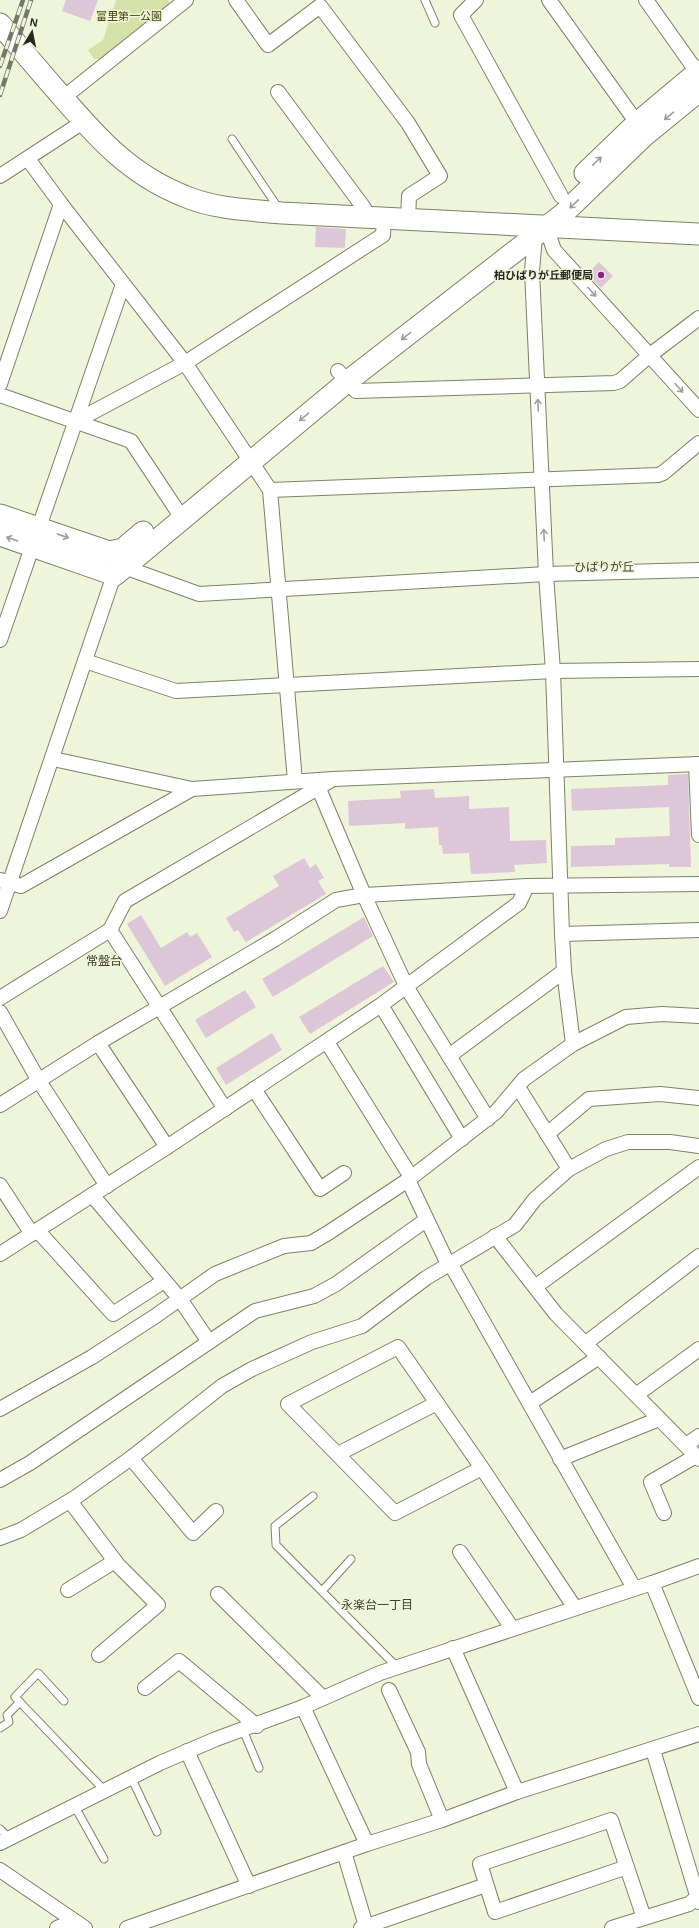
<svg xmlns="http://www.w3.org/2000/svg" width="699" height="1928" viewBox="0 0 699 1928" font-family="Arial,'Noto Sans JP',sans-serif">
	<rect width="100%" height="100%" fill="#eff5db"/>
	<path fill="#d6e1aa" d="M116,0h52l2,3 -69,56h-7l-6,-9 15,-10z"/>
	<g fill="#ddc6d7">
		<path d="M66,0h32l-8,21 -28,-10z"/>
		<path d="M316,227l30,2 -1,19 -30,-1z"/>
		<path d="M599,262l14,14 -12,12 -14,-14z"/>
		<path d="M688,774l3,93h-22v-3l-98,3v-21l44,-1v-7l55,-2 -1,-29 -97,4 -1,-22 97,-4v-10z"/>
		<path d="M434,789l1,9 34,-2v13l40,-2 1,34 36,-1 1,23 -33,2 1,7 -44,2 -2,-21 -26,1 -1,-9h-3l-1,-18 -33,2v-6l-56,3 -1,-25 53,-3 -1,-7z"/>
		<path d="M304,858l6,10 6,-4 8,14 -6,3 8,13 -80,48 -8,-12 -4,2 -8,-14 53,-32 -6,-10z"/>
		<path d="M141,915l20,33 26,-16 3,5 7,-4 15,24 -47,29 -38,-62z"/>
		<path d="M364,917l9,19 -100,61 -11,-18z"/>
		<path d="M383,966l11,16 -84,52 -11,-17z"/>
		<path d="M245,990l11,17 -50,31 -11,-18z"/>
		<path d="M272,1033l10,17 -56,35 -10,-17z"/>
	</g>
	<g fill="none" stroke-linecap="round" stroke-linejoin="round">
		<defs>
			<g id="lane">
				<path d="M425,0l10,23"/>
				<path d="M232,139l47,70"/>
				<path d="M313,1496l-38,30 1,19 121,122"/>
				<path d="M322,1591l29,-32"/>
				<path d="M64,1701l-26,-28 -23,24 89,93"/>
				<path d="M0,1728l9,-6 -2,-7 13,-13"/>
				<path d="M243,1730l16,38"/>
				<path d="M131,1777l26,55"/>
				<path d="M74,1805l30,54"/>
				<path d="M0,1829l9,9"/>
			</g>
			<g id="street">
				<path d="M236,0l32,45 52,-39 88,117 32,53 -31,20 -1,24"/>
				<path d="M476,0l-15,15 100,181"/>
				<path d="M549,0l93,130"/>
				<path d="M646,0l51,72"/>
				<path d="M278,92l86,116v9"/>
				<path d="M63,98l123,-98"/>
				<path d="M28,159l33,45 124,159 85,127 25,291"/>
				<path d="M0,176l83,-54"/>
				<path d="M546,227l8,23 145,160"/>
				<path d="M535,236l-3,35 14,303 7,97 9,263 2,37 9,73"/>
				<path d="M338,371l18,20 258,-8 6,-2 30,-26 49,-37"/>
				<path d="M0,384l61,-180"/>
				<path d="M0,395l131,46 51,77"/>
				<path d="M76,421l109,-58 198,-128 1,-17"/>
				<path d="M270,490l388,-15 5,-2 36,-30"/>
				<path d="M124,567l75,27 347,-20 153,-4"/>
				<path d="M0,640l123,-356"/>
				<path d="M85,661l91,30 377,-20 146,-2"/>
				<path d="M53,759l139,30 141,-10 366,-15"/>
				<path d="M696,764l3,71"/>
				<path d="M319,789l45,106 43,93 81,131"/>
				<path d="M0,880l21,6 171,-97"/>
				<path d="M0,911l117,-345"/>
				<path d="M110,930l115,179"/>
				<path d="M562,934l137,-4"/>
				<path d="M0,998l110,-68 15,-29 208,-122"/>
				<path d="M381,1005l81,134"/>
				<path d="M0,1012l39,69 68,105"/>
				<path d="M327,1042l84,135"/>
				<path d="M98,1043l69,104"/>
				<path d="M449,1056l115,-85"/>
				<path d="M518,1087l51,82"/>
				<path d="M254,1089l66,100 24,-16"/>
				<path d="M0,1105l98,-62 177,-104 61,-39 28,-5 163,-9 172,-2"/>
				<path d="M547,1134l42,-35 71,-5 39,4"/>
				<path d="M408,1180l40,84"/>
				<path d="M0,1185l32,49"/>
				<path d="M92,1195l88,104 29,43"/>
				<path d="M38,1231l75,83 51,-33"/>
				<path d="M495,1236l61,78 143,145"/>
				<path d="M0,1254l167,-107 214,-142 138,-102 8,-17"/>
				<path d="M450,1263l184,325"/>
				<path d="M535,1287l164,-120"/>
				<path d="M586,1343l113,-87"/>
				<path d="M636,1395l63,-46"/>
				<path d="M530,1403l69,-46"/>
				<path d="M0,1409l92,-52 62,-40 61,-43 69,-28 27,-3 17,-10 80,-53 88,-68 28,-33 49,-35 53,-27 36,-3 37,2"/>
				<path d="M686,1445l13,-9"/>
				<path d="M338,1454l99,-51"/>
				<path d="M131,1458l62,75 23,-22"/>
				<path d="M560,1459l99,-40"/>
				<path d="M482,1468l-87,45 -107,-109 110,-57 84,121 93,140"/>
				<path d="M0,1480l30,-17 225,-152 59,-15 22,-12 90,-64"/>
				<path d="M70,1501l48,64 40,40 -59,50"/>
				<path d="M664,1513l-13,-31 45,-26"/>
				<path d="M0,1538l21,-8 55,-33 55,-39 91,-72 30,-17 60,-27 50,-16 64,-48 89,-53 20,-26 34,-30 37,-20 22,-7h42l29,4"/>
				<path d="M460,1552l52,76"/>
				<path d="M652,1583l47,115"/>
				<path d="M68,1590l47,-29"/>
				<path d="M218,1594l105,104"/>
				<path d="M453,1648l64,144"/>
				<path d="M145,1688l34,-27 78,65"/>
				<path d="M389,1690l29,62 1,12 23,56"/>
				<path d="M303,1707l64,137"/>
				<path d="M653,1750l46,152"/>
				<path d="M187,1751l62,135"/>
				<path d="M0,1843l160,-80 56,-24 87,-32 77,-34 272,-90 47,-17"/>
				<path d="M344,1852l22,74"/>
				<path d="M627,1867l-132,45 -15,-48 131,-44 33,98"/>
				<path d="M0,1870l85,58"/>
				<path d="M57,1928l17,-7"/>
				<path d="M127,1928l240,-84 75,-24 75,-28 182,-58"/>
				<path d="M361,1928l125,-43"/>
				<path d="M612,1928l77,-24 10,-8"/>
			</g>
			<g id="secondary">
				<path d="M0,24c19,23 38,45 57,67 38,44 71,83 127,105 30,13 65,14 98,17l417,21"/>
				<path d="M585,173l52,-50 62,-52"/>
				<path d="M0,515l109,37 14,-3 20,-17"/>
				<path d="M0,535l115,40 233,-194 215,-167 82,-79 54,-44"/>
			</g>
		</defs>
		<use href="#lane" stroke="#7d816a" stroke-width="9"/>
		<use href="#street" stroke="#7d816a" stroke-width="16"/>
		<use href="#secondary" stroke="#7d816a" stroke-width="23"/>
		<use href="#lane" stroke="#fff" stroke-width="7"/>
		<use href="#street" stroke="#fff" stroke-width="14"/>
		<use href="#secondary" stroke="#fff" stroke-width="21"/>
		<defs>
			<g id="rail">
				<path d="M0,66l23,-66"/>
				<path d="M0,95l31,-95"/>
			</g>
		</defs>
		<use href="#rail" stroke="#747868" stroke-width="4.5"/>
		<use href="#rail" stroke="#eff5db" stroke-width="3" stroke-dasharray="9" stroke-linecap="butt"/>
	</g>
	<defs><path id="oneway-shaft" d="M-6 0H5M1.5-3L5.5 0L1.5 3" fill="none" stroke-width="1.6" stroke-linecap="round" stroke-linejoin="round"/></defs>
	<g stroke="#9d9e9a">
		<use href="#oneway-shaft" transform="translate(669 116) rotate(140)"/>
		<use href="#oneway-shaft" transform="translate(597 161) rotate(-44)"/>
		<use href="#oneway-shaft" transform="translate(574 204) rotate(136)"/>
		<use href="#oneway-shaft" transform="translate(592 292) rotate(48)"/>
		<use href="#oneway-shaft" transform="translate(406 336) rotate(142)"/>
		<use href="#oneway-shaft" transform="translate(679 388) rotate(48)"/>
		<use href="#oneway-shaft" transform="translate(538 405) rotate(-93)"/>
		<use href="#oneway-shaft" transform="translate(304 417) rotate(140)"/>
		<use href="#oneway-shaft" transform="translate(544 535) rotate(-93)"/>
		<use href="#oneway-shaft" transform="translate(63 536) rotate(19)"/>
		<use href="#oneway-shaft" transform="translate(12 539) rotate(-161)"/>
	</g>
	<circle fill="#912182" stroke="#eff5db" stroke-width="1.5" cx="601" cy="275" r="4"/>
	<g text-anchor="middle" stroke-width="3" stroke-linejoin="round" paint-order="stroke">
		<g font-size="11" fill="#424b0a" stroke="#eff5db">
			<text x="129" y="20">富里第一公園</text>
		</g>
		<g font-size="11" font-weight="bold" fill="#26281f" stroke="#eff5db" text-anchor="end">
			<text x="593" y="279">柏ひばりが丘郵便局</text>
		</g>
		<g font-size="12" fill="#3f432e" stroke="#eff5db">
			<text x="604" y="571">ひばりが丘</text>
			<text x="104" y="965">常盤台</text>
			<text x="377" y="1609">永楽台一丁目</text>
		</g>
	</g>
	<g transform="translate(32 32) rotate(10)" stroke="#eff5db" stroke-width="3" paint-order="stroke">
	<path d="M0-3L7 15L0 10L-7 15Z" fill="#26281f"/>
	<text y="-6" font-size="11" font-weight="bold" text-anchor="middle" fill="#26281f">N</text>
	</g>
</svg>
